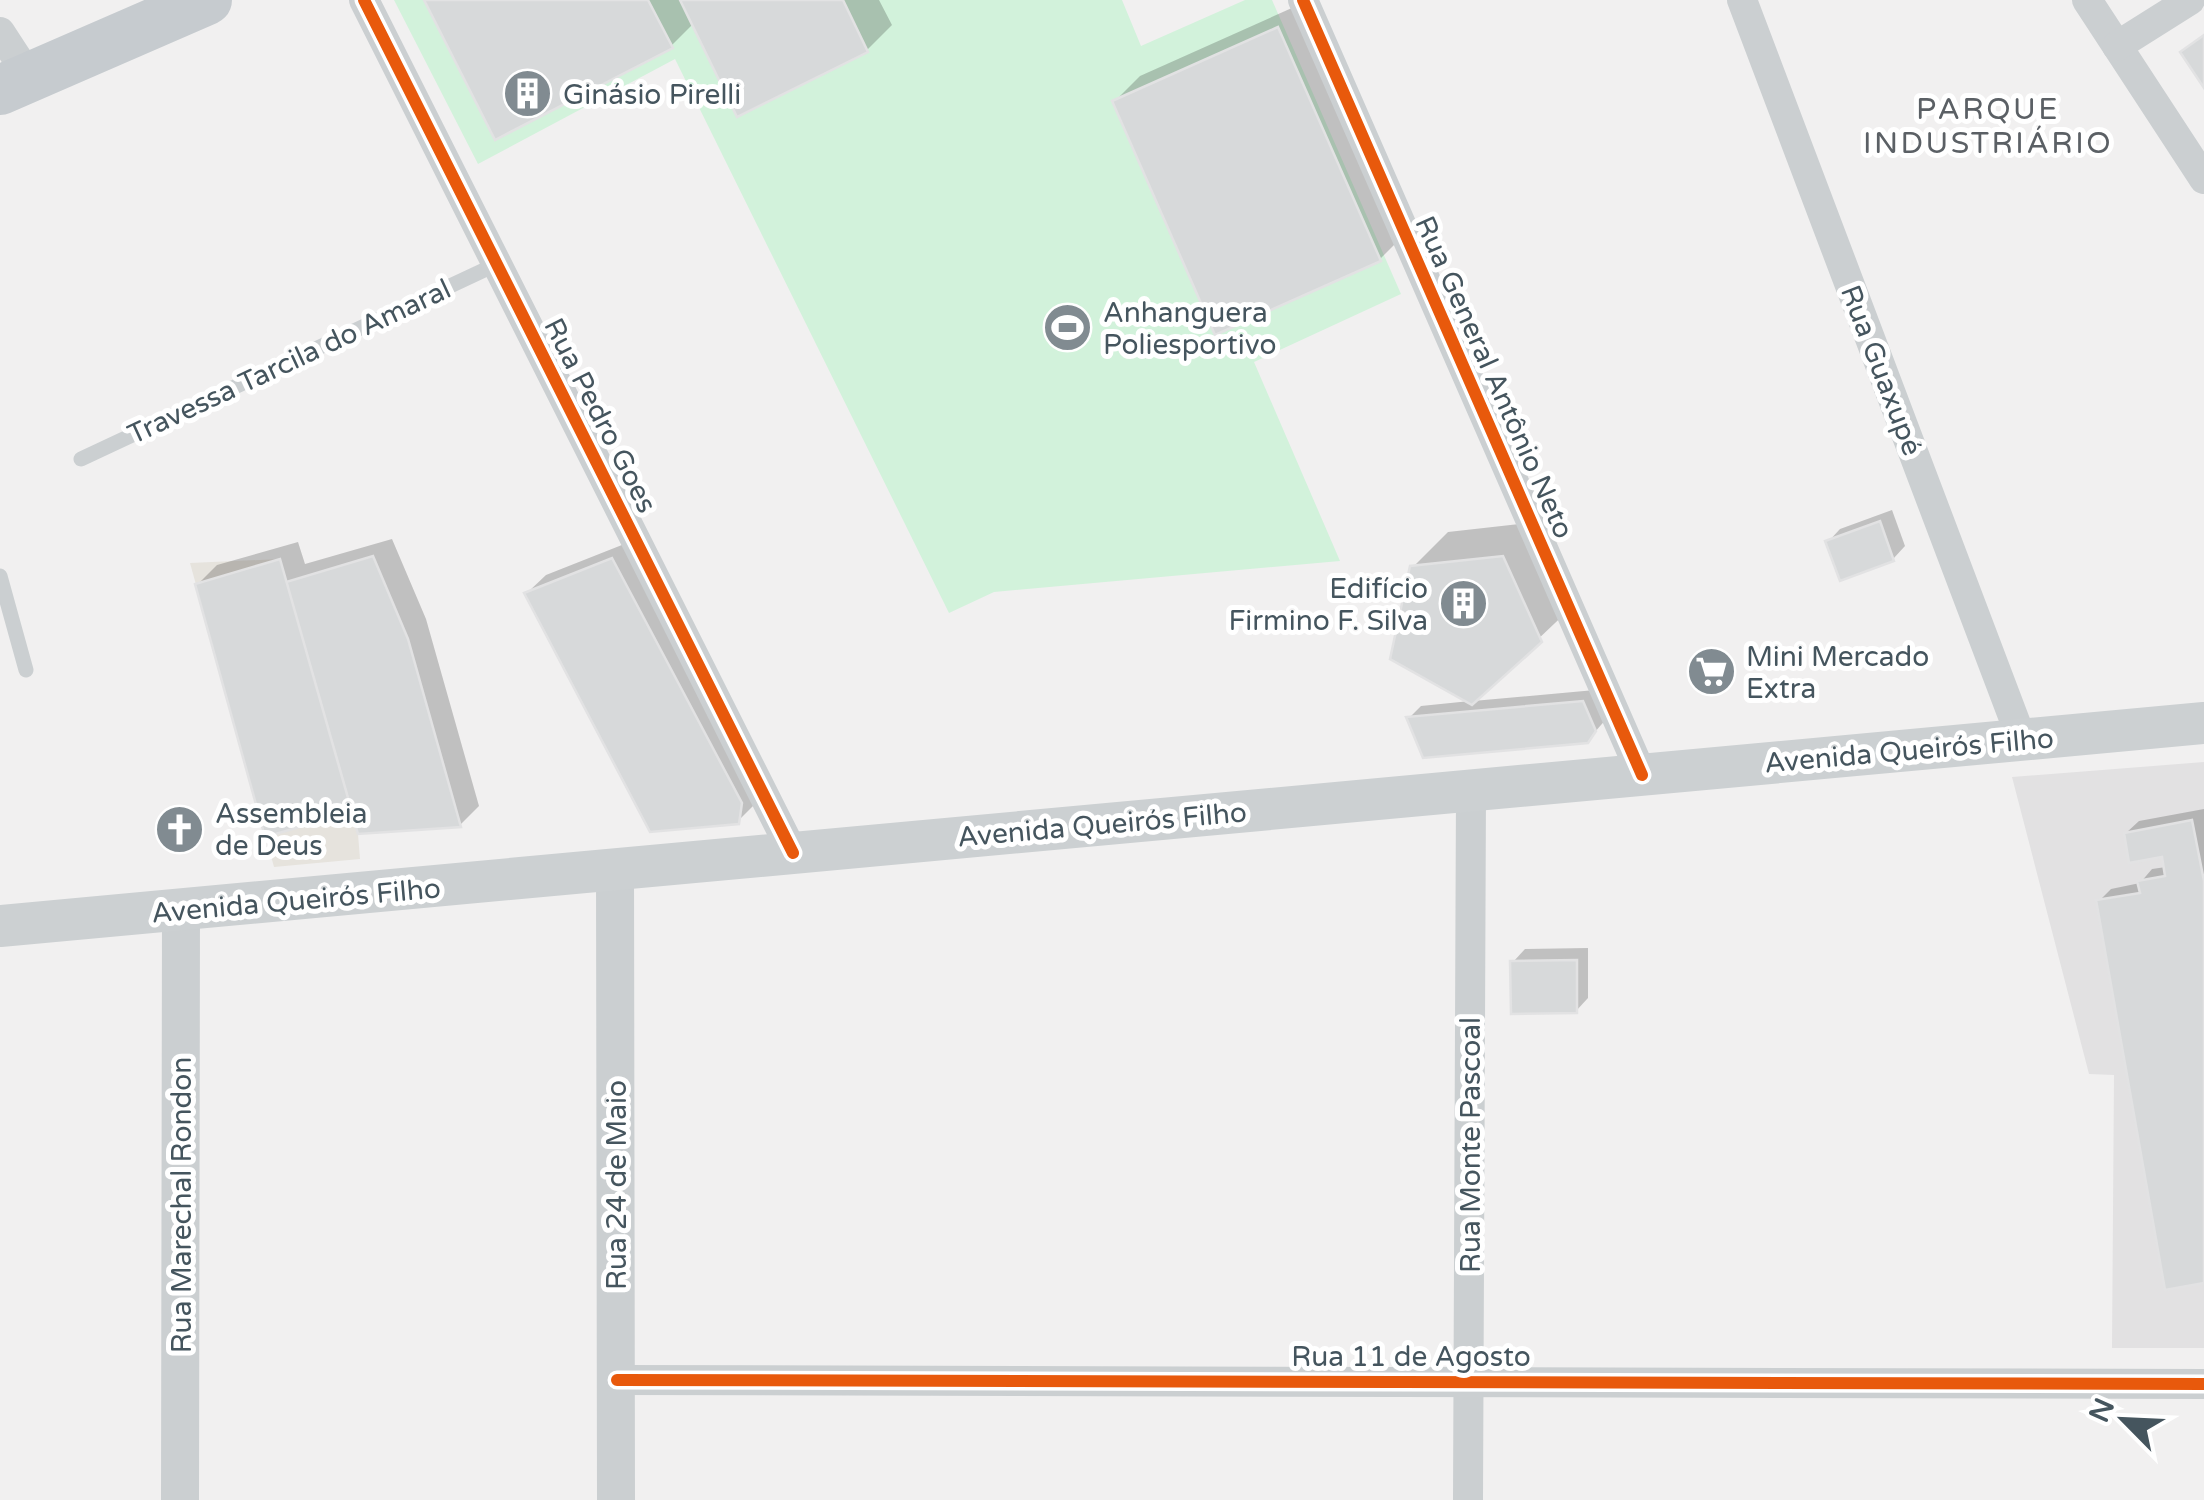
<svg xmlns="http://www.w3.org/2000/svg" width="2204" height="1500" viewBox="0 0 2204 1500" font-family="'Varela Round',sans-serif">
	<rect width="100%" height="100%" fill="#f1f0f0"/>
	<path fill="#e6e3dd" d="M280,559l78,275 2,25 -86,8 -84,-304z"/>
	<path fill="#e2e1e2" d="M2204,762v586h-92l2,-273 -25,-1 -77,-297z"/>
	<path fill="#d2f2db" d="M394,0h728l19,46 104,-46h27l129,294 -147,68 86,199 -346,31 -45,21 -274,-554 -197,105z"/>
	<g fill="#0003">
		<path d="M426,0h453l13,25 -25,25 -173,-27 -23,23z"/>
		<path d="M1303,3l102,231 -25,25 -265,-158 25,-25z"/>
		<path d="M1892,510l13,36 -12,13 -65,-17 12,-13z"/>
		<path d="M1538,522l37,82 -102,97 122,-11 13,27 -21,24 -178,-23 12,-12 49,-5 -58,-133 36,-36z"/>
		<path d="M392,539l34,80 53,187 -19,19 -107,-16 -155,-225 19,-19 81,-23 7,22z"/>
		<path d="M632,541l125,261 -19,19 -211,-228 19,-18z"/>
		<path d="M2204,809v472l-105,-380 12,-12 29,-6 12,-14 14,-2 -2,-13 -38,-21 13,-12z"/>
		<path d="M1588,948v50l-12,13 -63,-49 12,-13z"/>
	</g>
	<g fill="#d7d9da" stroke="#e2e2e3" stroke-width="2.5">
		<path d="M424,0h224l25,48 -178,92z"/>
		<path d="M680,0h163l25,52 -131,65z"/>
		<path d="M1278,27l103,234 -166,74 -103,-234z"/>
		<path d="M2204,35v53l-24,-36z"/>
		<path d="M1880,521l14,40 -54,20 -15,-40z"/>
		<path d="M373,556l35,83 53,188 -103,7 -72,-252z"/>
		<path d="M1503,556l39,86 -70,63 -82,-46 20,-93z"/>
		<path d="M612,558l130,245 -3,21 -89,8 -126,-239z"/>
		<path d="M280,559l72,253 -87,25 -70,-253z"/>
		<path d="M1583,701l13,30 -8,12 -165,15 -17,-41z"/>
		<path d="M2192,820l12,61v402l-39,7 -69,-390 44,-7 -3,-12 28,-5 -3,-19 -33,6 -5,-30z"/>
		<path d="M1577,960v53l-66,1 -1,-53z"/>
	</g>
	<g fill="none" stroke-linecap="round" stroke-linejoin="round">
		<g stroke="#cbcfd1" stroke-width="15">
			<path d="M81,459l416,-195"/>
			<path d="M0,576l26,94"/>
		</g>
		<g stroke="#cbcfd1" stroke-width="30">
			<path d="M364,0l429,853"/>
			<path d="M1303,0l339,775"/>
			<path d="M1742,0l280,740"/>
			<path d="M2087,0l117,179"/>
			<path d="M0,32l30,46"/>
			<path d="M2117,46l73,-46"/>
			<path d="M617,1380l1587,4"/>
			<path d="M1468,1500l3,-709"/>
		</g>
		<g stroke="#cbcfd1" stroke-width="38">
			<path d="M615,870l1,630"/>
			<path d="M180,1500l1,-589"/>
		</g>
		<path stroke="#ccd0d2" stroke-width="42" d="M0,926l2204,-203"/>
		<path stroke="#c6cbcf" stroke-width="50" d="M0,90l207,-90"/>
		<defs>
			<g id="cycleway">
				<path d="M364,0l429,853"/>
				<path d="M1303,0l339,775"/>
				<path d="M617,1380l1587,4"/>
			</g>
		</defs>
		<use href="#cycleway" stroke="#fff" stroke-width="19"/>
		<use href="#cycleway" stroke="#e8590c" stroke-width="12"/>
	</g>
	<defs>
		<symbol id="building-disc" viewBox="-11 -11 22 22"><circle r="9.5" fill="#818b91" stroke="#fff"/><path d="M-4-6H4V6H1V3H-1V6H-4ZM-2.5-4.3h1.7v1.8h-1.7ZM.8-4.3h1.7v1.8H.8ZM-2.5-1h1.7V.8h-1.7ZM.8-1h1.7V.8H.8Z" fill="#fff"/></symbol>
		<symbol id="stadium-disc" viewBox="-11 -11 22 22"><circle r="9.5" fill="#818b91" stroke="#fff"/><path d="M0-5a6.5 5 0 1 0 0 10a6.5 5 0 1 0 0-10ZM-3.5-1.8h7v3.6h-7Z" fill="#fff"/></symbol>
		<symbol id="supermarket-disc" viewBox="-11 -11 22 22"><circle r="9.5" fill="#818b91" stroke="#fff"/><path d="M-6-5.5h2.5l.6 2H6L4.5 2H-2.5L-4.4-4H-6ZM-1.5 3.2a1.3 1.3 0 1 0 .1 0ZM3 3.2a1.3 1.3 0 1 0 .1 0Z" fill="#fff"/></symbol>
		<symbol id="church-disc" viewBox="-11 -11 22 22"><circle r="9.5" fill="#818b91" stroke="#fff"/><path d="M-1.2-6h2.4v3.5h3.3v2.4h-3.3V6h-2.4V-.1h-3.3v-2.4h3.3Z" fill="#fff"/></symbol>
	</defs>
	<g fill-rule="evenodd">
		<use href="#building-disc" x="500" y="66" width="55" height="55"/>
		<use href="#stadium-disc" x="1040" y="300" width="55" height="55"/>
		<use href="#building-disc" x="1436" y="576" width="55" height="55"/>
		<use href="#supermarket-disc" x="1684" y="644" width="55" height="55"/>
		<use href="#church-disc" x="152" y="802" width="55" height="55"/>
	</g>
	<g text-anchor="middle" stroke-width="10" stroke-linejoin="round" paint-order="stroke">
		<g font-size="28" fill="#45555e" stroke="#fff" text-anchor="start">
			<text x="563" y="104">Ginásio Pirelli</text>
			<text x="1103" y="322">Anhanguera<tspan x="1103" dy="32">Poliesportivo</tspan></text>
			<text x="1428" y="598" text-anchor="end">Edifício<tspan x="1428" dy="32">Firmino F. Silva</tspan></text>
			<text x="1746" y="666">Mini Mercado<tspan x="1746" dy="32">Extra</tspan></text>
			<text x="215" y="823">Assembleia<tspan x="215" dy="32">de Deus</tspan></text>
		</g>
		<g font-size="28" fill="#45555e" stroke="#fff">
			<text transform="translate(289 361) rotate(-25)" y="10">Travessa Tarcila do Amaral</text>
			<text transform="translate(1882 370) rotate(69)" y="10">Rua Guaxupé</text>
			<text transform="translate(1495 377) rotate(66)" y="10">Rua General Antônio Neto</text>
			<text transform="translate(601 415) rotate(63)" y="10">Rua Pedro Goes</text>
			<text transform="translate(1909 750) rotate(-5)" y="10">Avenida Queirós Filho</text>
			<text transform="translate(1102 824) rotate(-5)" y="10">Avenida Queirós Filho</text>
			<text transform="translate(296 900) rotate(-5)" y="10">Avenida Queirós Filho</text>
			<text transform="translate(1470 1145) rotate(-90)" y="10">Rua Monte Pascoal</text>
			<text transform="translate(616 1185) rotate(-90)" y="10">Rua 24 de Maio</text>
			<text transform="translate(181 1205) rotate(-90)" y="10">Rua Marechal Rondon</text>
			<text x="1411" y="1366">Rua 11 de Agosto</text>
		</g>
		<g font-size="30" letter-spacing="2.5" fill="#5b6065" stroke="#fff">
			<text x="1988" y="119">PARQUE<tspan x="1988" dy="34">INDUSTRIÁRIO</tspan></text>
		</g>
	</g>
	<g transform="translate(2124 1420) rotate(294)" stroke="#ffffff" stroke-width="8" paint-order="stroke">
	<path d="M0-8L18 38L0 25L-18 38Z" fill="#45555e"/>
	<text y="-15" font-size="28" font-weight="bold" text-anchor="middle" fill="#45555e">N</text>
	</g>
</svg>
